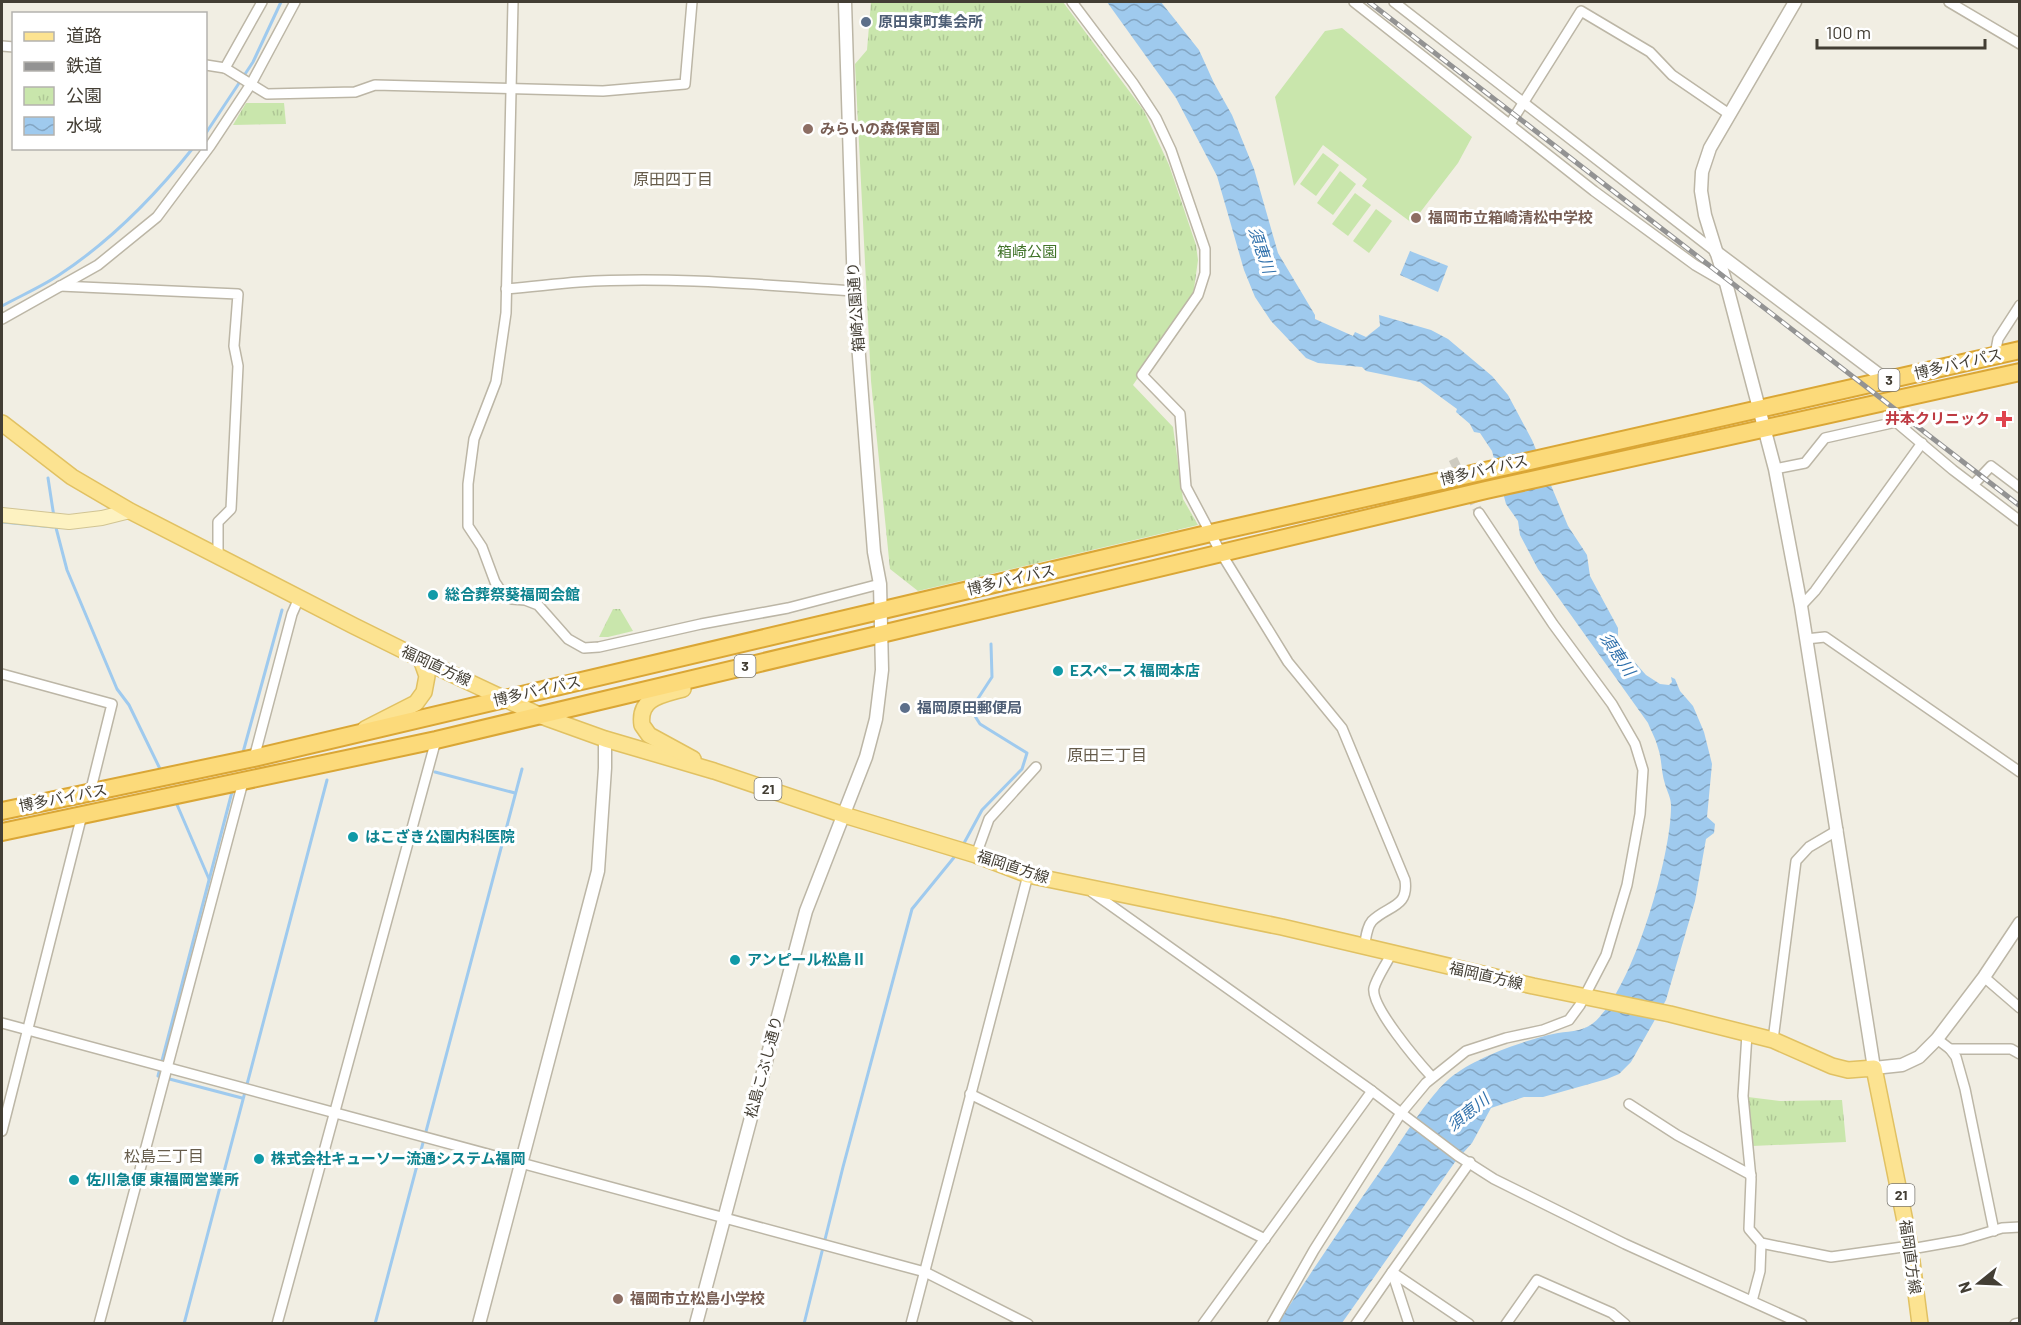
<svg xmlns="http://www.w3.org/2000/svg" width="2021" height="1325" viewBox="0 0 2021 1325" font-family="Barlow,'Noto Sans JP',sans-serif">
	<defs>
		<pattern id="park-tufts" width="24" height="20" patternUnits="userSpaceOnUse" patternTransform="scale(1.5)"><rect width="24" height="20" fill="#c9e6ac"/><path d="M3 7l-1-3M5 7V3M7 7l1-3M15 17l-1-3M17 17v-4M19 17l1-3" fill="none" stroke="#aec695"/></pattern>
		<pattern id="water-waves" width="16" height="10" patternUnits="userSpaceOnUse" patternTransform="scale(1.5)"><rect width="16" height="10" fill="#9fcaee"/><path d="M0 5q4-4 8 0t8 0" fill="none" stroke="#83a5c2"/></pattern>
	</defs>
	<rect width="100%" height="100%" fill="#f1eee3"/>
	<g fill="#c9e6ac">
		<path d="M1342,28l130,109 -14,26 -46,60 -50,-37 5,-7 -44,-34 -29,41 -19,-89 50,-66z"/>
		<path d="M1323,153l16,12 -23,31 -16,-12z"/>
		<path d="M1340,171l16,13 -23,31 -16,-12z"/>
		<path d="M1355,193l16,12 -23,31 -16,-12z"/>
		<path d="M1376,209l16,12 -23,32 -16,-12z"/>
	</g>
	<g fill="url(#park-tufts)">
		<path d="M871,2h192l81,109 25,54 27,80 2,15 -5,36 -60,89 40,42 10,72 15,26 -280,66 -28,-22 -19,-188 -16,-317 12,-14z"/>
		<path d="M246,103h38l2,21 -53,1z"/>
		<path d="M613,609h7l13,22 -25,6h-9z"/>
		<path d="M1748,1097l32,4 62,-1 4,42 -94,4z"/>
	</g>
	<g fill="url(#water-waves)">
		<path d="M1107,2h54l38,48 15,33 18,32 22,54 24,84 37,62v4l38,17 2,-4 11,5 14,-11 -1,-11 52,15 17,9 44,37 16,19 24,45 36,86 19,29 3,21 28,52v11l13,19 15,17 14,9 9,1 3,-3 -1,-5 4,2 5,12 13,15 11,26 8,32 -5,53 8,7 -1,9 -8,6 -11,62 -29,99 -35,62 -12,12 -12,5 -64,18h-19l-33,11 -19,35 -17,19 -113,161h-64c37,-57 75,-113 114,-169 15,-22 38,-59 58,-76 24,-20 72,-37 103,-44 13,-3 29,-2 39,-10 40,-30 80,-170 79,-219 0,-7 -4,-14 -6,-21 -4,-12 -3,-25 -7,-36 -2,-9 -7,-17 -10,-25l-110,-154 -18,-34 -2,-14 -12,-17 -14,-53 -12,-18 -6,-1 -4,-8 -14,-12 1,-3 -37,-27 -54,-11 -4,-4 -44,-4 -12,-5 -35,-37 -16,-24 -11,-27 -27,-94 -41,-78z"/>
		<path d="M1410,251l38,15 -10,26 -38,-17z"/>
	</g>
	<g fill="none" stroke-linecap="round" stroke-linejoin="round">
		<g stroke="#9fcaee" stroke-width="3">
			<path d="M206,133l47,-71 28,-60"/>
			<path d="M2,306c18,-10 39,-19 57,-31 52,-34 95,-78 134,-127"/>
			<path d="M48,478l6,39"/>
			<path d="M3,522l50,5"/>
			<path d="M55,524l12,46 50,119 12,16 33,68"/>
			<path d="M242,756l40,-146"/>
			<path d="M435,772l80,21"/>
			<path d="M233,788l-75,288 84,22"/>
			<path d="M175,800l34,79"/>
			<path d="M963,845l19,-35 40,-41 5,-16 -47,-29 -7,-11 4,-13 15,-23 -1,-33"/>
			<path d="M184,1324l143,-544"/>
			<path d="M375,1324l147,-555"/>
			<path d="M804,1324l39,-157 69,-258 44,-54"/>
		</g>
		<path stroke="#cecbc0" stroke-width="9" stroke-dasharray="9 4.5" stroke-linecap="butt" d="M1453,459l26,54"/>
		<defs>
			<g id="minor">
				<path d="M513,2l-7,311 -10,69 -22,57 -6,45v42l14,21 13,35 8,12 9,5 13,1 13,5 30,34 16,9 15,-1 102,-23 87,-16 92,-24"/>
				<path d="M1072,2l61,81 23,35 15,32 34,99v24l-7,22 -56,80 38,39 6,73 35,66 67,109 54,66 63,152c4,28 -17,25 -33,41 -6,7 -6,18 -8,27"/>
				<path d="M1354,2l240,189 101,74 31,18"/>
				<path d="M1394,2l322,250"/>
				<path d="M1949,2l71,42"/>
				<path d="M2,46l12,1"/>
				<path d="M206,65l19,3 42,26 88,-2 20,-7 228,6 82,-7 7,-82"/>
				<path d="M225,68l37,-66"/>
				<path d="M1510,124l71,-113 69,41 22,23 57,39"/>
				<path d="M60,286l178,8 -4,52 4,20 -7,143 -13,13v34"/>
				<path d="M506,289c24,-2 49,-5 73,-7 91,-6 184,3 275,9"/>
				<path d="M2,319l96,-54 59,-48 53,-71 41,-62 44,-82"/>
				<path d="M1995,355l3,-16 22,-34"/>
				<path d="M1775,469l30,-6 20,-25 71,-16 57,48 67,51"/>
				<path d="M1973,485l18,-19 29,22"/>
				<path d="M1801,606l14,-15 107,-148"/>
				<path d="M1806,639l19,-2 195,135"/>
				<path d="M2,674l110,30 -22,89"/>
				<path d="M254,758l38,-144 7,-16"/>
				<path d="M976,855l13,-36 47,-52"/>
				<path d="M1092,892l280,199 86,65 36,23 131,65 177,80"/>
				<path d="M1391,954c-5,11 -14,23 -17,34 -4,18 45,75 58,89"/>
				<path d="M1984,977l36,31"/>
				<path d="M2,1023l923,249 103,52"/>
				<path d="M1747,1034l-4,62 8,83 -2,50 12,14 70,14 79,-11"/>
				<path d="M1937,1039l13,10h61l9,5"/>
				<path d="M1773,1040l23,-179 13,-14 29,-17"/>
				<path d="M1950,1049l6,8 9,32 29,142"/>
				<path d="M970,1094l295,145"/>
				<path d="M1629,1104l48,31 74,40"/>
				<path d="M2,1131l80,-316"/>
				<path d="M1911,1249l51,-9 40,-12 18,-1"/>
				<path d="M1752,1301l8,-30 1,-28"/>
				<path d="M99,1324l144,-542"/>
				<path d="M277,1324l159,-584"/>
				<path d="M911,1324l117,-449"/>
				<path d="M1203,1324l169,-233"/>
				<path d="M1272,1324l42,-74 87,-137 25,-30 40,-32 40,-13 37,-8 26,-10 11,-15 26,-50 21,-70 13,-71 3,-44 -8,-26 -23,-40 -59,-80 -74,-111"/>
				<path d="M1356,1324l36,-52 77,52"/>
				<path d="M1409,1324l-17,-52 78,-110"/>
				<path d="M1506,1324l31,-44 75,33 13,11"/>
				<path d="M2015,1324l5,-1"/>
			</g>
			<g id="tertiary">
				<path d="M1795,2l-85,146 -8,24 -1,19 4,24 21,68 49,186 26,137 73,462 28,-3 17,-8 18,-18 47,-62 36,-54"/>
				<path d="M1716,252l170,128"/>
				<path d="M479,1324l119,-453 7,-103v-29"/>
				<path d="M696,1324l110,-413 60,-154 10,-38 6,-49 -2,-86 -6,-32 -20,-261 -9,-289"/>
			</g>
			<path id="secondary" d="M2,515l67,7 33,-4 28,-7"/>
			<g id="primary">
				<path d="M2,423l70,54 58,34 224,115 87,43 100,47 64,23 109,32 130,44 132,40 52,20 254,52 251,59 137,28 103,26 59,26 16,4 26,-2 36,178 10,78"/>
				<path d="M683,689c-21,6 -45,9 -41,36l7,10 44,24"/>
				<path d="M365,729l51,-26 8,-11 3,-16 -6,-17"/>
			</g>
			<g id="trunk">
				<path d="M2,811l252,-53 957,-225 809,-183"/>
				<path d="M2,832l434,-92 1050,-250 534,-118"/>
			</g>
		</defs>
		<use href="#minor" stroke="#bcb6a6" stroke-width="12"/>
		<use href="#tertiary" stroke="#bcb6a6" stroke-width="15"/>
		<use href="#secondary" stroke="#d1c493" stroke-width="16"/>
		<use href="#primary" stroke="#e1c162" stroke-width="18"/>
		<use href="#trunk" stroke="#daa635" stroke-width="20"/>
		<use href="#minor" stroke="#fff" stroke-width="9"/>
		<use href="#tertiary" stroke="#fff" stroke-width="12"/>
		<use href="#secondary" stroke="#fdf2c1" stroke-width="14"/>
		<use href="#primary" stroke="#fce391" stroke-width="15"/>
		<use href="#trunk" stroke="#fcda7a" stroke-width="16"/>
		<defs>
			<path id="rail" d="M1369,2l651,504"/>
		</defs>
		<use href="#rail" stroke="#939393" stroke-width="5"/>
		<use href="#rail" stroke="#fff" stroke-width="3" stroke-dasharray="9" stroke-linecap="butt"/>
	</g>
	<g fill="#5c6f8a" stroke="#fff" stroke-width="2">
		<circle cx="866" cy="22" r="6"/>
		<circle cx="905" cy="708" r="6"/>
	</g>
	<g fill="#8d6e63" stroke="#fff" stroke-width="2">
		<circle cx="808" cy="129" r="6"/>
		<circle cx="1416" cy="218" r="6"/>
		<circle cx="618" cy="1299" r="6"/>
	</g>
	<path fill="#e0444e" stroke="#fff" stroke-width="2" d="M2001 410h6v6h6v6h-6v6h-6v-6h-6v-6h6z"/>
	<g fill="#0f9aa8" stroke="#fff" stroke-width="2">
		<circle cx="433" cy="595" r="6"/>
		<circle cx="1058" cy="671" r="6"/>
		<circle cx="353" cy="837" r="6"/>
		<circle cx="735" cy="960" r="6"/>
		<circle cx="259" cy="1159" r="6"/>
		<circle cx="74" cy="1180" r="6"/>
	</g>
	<g text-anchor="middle" stroke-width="6" stroke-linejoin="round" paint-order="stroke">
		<g fill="#fff" stroke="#7b7871" stroke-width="1.5">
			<rect x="1878.5" y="369" width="21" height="22" rx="4.5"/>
			<rect x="734.5" y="655" width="21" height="22" rx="4.5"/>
			<rect x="754.5" y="778" width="27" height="22" rx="4.5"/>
			<rect x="1887.5" y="1184" width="27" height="22" rx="4.5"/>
		</g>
		<g font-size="14" font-weight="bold" fill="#433e34">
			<text x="1889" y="385">3</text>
			<text x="745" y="671">3</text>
			<text x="768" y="794">21</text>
			<text x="1901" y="1200">21</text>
		</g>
		<g font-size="15" font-weight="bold" fill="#4e5e75" stroke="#fff" text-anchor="start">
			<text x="878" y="27">原田東町集会所</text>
			<text x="917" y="713">福岡原田郵便局</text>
		</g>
		<g font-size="15" font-weight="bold" fill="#785e54" stroke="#fff" text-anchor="start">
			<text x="820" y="134">みらいの森保育園</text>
			<text x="1428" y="223">福岡市立箱崎清松中学校</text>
			<text x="630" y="1304">福岡市立松島小学校</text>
		</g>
		<g font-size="15" fill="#417329" stroke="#fff">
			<text x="1027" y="257">箱崎公園</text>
		</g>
		<g font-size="15" fill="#433e34" stroke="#fff">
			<text transform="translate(856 307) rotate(-94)" y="5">箱崎公園通り</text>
			<text transform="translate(1958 364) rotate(-13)" y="5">博多バイパス</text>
			<text transform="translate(1484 470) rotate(-13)" y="5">博多バイパス</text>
			<text transform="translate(1011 580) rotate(-13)" y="5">博多バイパス</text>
			<text transform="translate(436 666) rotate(25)" y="5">福岡直方線</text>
			<text transform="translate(537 691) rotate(-13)" y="5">博多バイパス</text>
			<text transform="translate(63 798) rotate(-11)" y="5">博多バイパス</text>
			<text transform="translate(1013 867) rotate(18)" y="5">福岡直方線</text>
			<text transform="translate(1486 976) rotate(13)" y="5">福岡直方線</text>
			<text transform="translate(764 1067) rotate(-75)" y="5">松島こぶし通り</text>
			<text transform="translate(1910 1257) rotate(82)" y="5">福岡直方線</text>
		</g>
		<g font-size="15" font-weight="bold" fill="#be3a42" stroke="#fff" text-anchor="end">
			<text x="1990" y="424">井本クリニック</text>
		</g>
		<g font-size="15" font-weight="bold" fill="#0d838f" stroke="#fff" text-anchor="start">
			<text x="445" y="600">総合葬祭葵福岡会館</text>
			<text x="1070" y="676">Eスペース 福岡本店</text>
			<text x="365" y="842">はこざき公園内科医院</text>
			<text x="747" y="965">アンピール松島Ⅱ</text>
			<text x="271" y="1164">株式会社キューソー流通システム福岡</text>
			<text x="86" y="1185">佐川急便 東福岡営業所</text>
		</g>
		<g font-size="16" fill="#665c4b" stroke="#fff">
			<text x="673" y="185">原田四丁目</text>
			<text x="1107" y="761">原田三丁目</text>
			<text x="164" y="1162">松島三丁目</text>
		</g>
		<g font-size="16" font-style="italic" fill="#3071ac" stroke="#fff">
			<text transform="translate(1262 250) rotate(71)" y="6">須恵川</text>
			<text transform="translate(1618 654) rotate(56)" y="6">須恵川</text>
			<text transform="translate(1468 1112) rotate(-39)" y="6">須恵川</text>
		</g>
	</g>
	<rect width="2021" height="1325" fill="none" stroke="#433e34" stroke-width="6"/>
	<rect x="12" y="12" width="195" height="138" fill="#ffffff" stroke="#b4b2ae" stroke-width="1.5"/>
	<rect x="24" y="32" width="30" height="9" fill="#fce391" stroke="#b4b2ae" stroke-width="1.5"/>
	<text x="66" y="42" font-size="18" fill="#433e34">道路</text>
	<rect x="24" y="62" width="30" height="9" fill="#939393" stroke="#b4b2ae" stroke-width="1.5"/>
	<text x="66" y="72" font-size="18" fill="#433e34">鉄道</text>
	<rect x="24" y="87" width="30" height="18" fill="url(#park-tufts)" stroke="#b4b2ae" stroke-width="1.5"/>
	<text x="66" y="102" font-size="18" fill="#433e34">公園</text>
	<rect x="24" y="117" width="30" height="18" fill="url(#water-waves)" stroke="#b4b2ae" stroke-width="1.5"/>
	<text x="66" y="132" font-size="18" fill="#433e34">水域</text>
	<g transform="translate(1979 1283) rotate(252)" stroke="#ffffff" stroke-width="4.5" paint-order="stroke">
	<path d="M0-4.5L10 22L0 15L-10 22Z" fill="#433e34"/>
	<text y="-9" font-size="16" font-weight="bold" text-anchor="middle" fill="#433e34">N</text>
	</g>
	<path d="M1817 39v9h168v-9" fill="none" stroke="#433e34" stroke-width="3"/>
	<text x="1826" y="39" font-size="18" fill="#433e34" stroke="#ffffff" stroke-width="4.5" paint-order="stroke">100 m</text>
</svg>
